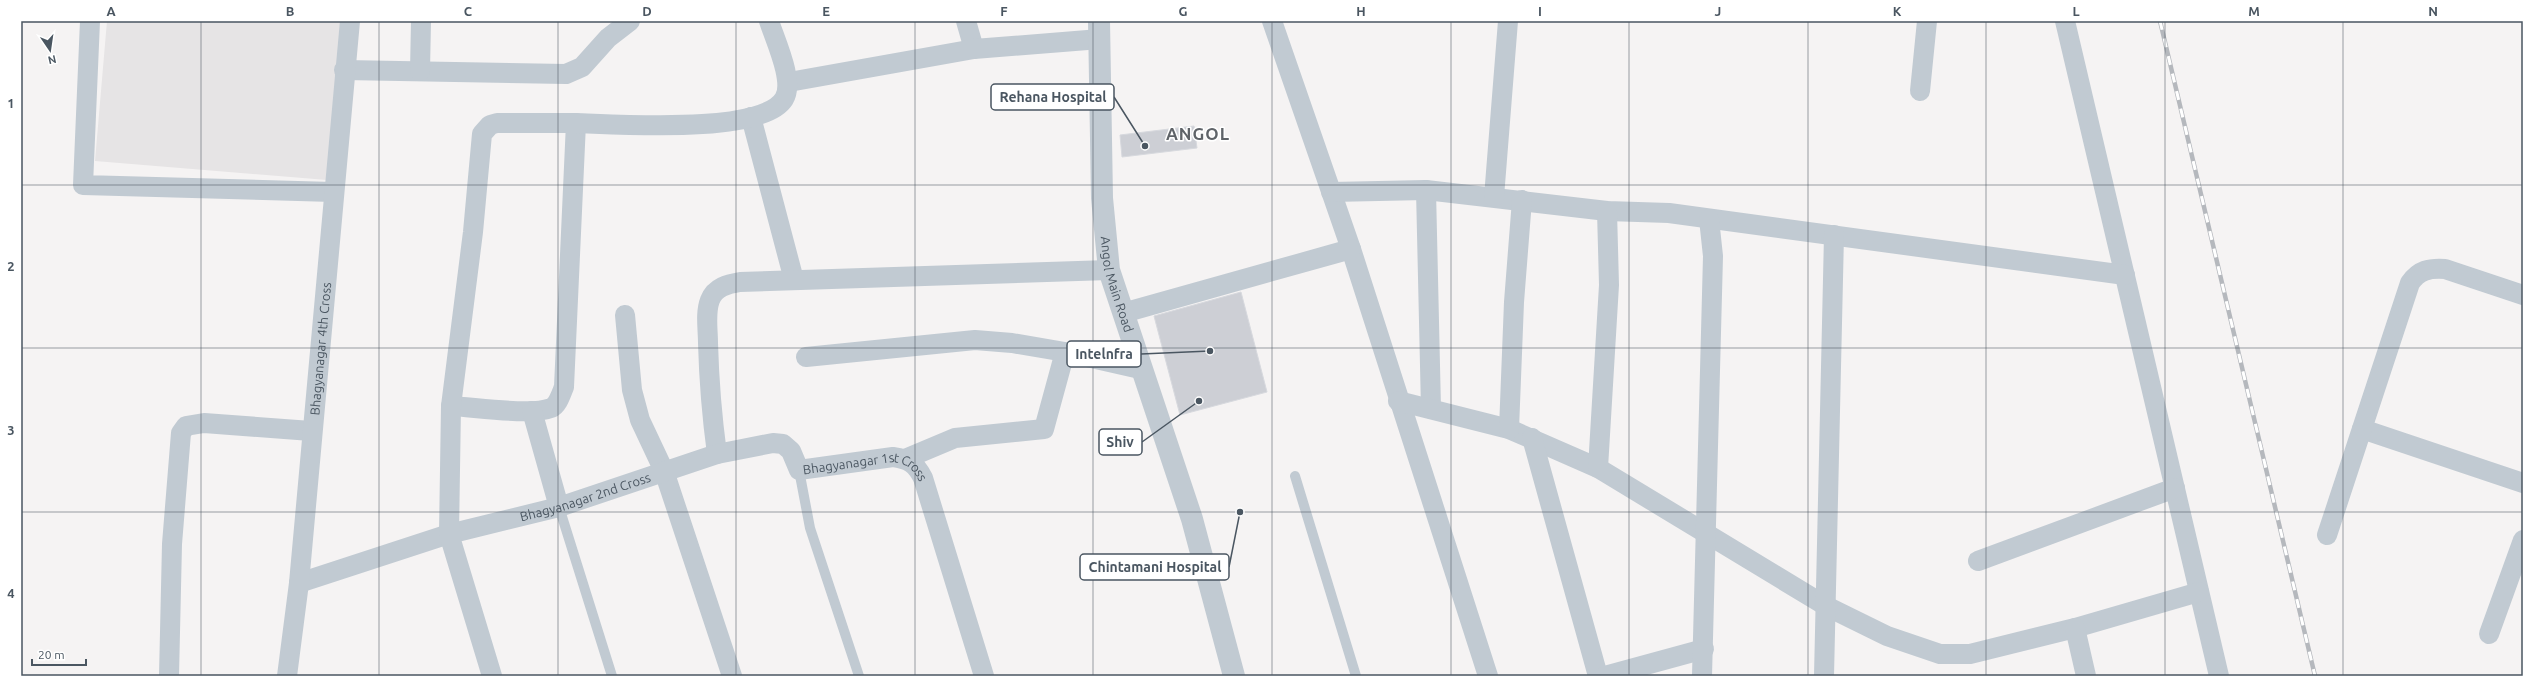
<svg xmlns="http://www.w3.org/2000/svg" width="2544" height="697" viewBox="0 0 2544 697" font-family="Ubuntu,sans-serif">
	<rect width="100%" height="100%" fill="#f5f3f3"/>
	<path fill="#e6e4e5" d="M107,21h234l-14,159 -232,-19z"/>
	<g fill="#cdcfd5" stroke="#d7d9de">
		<path d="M1194,126l3,22 -75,9 -2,-22z"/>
		<path d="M1241,292l26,100 -87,23 -26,-99z"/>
	</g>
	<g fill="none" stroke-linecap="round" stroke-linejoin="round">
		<g stroke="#c1cad2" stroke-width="10">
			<path d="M799,470l11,58 49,148"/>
			<path d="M1295,476l61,200"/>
			<path d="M559,507l53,169"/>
		</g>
		<g stroke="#c1cad2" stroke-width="20">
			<path d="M90,21l-7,164 250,7"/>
			<path d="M966,21l8,28"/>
			<path d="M1272,21l79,228 137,427"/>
			<path d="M2065,21l154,655"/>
			<path d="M344,70l222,4 16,-7 26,-29 22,-17"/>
			<path d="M420,71l1,-50"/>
			<path d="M789,82l185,-33 126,-10"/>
			<path d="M1920,91l7,-70"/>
			<path d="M751,117l43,163"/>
			<path d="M1426,190l5,219"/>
			<path d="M1331,192l95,-2 181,21 62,2 456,62"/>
			<path d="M1494,197l14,-176"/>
			<path d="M1123,313l228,-64"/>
			<path d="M625,315l7,75 8,30 24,51 68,205"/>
			<path d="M806,357l169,-17 37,3 53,9 75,17"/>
			<path d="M1398,401l111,28 89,39 228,138 61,30 53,18h30l105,-26 124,-36"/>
			<path d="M451,406c23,1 80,10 100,2 7,-3 10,-14 13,-21l12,-264"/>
			<path d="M532,411l27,96"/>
			<path d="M1509,429l5,-127 8,-102"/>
			<path d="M2362,429l161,54"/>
			<path d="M1532,438l66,238"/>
			<path d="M717,454c-5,-37 -8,-74 -9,-111 0,-14 -3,-30 2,-43 5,-13 18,-16 30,-18l369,-12"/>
			<path d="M905,459l50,-21 89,-9 21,-77"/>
			<path d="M1598,468l11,-183 -2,-74"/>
			<path d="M2327,535l83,-252c9,-13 19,-15 35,-14l78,26"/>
			<path d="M1978,561l197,-73"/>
			<path id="s1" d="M299,583l150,-49 110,-27 158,-53 56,-11 10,1 8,7 8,19 94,-13c16,2 23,7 30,21l61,198"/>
			<path d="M2075,628l11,48"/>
			<path d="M2489,634l34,-94"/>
			<path d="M169,676l3,-132 9,-111 5,-7 18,-3 107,8"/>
			<path id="s2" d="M287,676l12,-93 51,-562"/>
			<path d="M492,676l-43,-142 2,-128 22,-174 9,-98 8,-9 7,-2c26,0 52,0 78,0 41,1 187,12 209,-24 11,-17 -9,-59 -15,-78"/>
			<path d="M1605,676l99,-27"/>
			<path d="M1702,676l11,-420 -4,-37"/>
			<path d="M1824,676l10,-441"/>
		</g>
		<path stroke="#c1cad2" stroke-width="22" id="s3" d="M1099,21l3,177 7,72 83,249 42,157"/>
		<defs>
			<path id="rail" d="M2160,21l155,655"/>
		</defs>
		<use href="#rail" stroke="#b5b8bd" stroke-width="4.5"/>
		<use href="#rail" stroke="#fff" stroke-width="3" stroke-dasharray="9" stroke-linecap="butt"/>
	</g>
	<path fill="none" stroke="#4a5661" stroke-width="1" stroke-opacity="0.55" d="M201,21v655M379,21v655M558,21v655M736,21v655M915,21v655M1093,21v655M1272,21v655M1451,21v655M1629,21v655M1808,21v655M1986,21v655M2165,21v655M2343,21v655M21,185h2502M21,348h2502M21,512h2502"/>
	<g text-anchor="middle" stroke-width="3" stroke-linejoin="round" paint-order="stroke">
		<g font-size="13" fill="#4a5661" stroke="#fff">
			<text dy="5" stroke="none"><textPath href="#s3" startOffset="265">Angol Main Road</textPath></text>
			<text dy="5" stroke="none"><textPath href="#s2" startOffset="329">Bhagyanagar 4th Cross</textPath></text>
			<text dy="5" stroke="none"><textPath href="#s1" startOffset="606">Bhagyanagar 1st Cross</textPath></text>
			<text dy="5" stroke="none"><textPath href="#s1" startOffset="299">Bhagyanagar 2nd Cross</textPath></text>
		</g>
		<g font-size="17" font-weight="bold" letter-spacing="1" fill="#5f6368" stroke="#fff">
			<text x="1198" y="140">ANGOL</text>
		</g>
	</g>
	<path fill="none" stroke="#4a5661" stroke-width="1.5" d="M1145 146L1114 97M1210 351L1141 354M1199 401L1142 442M1240 512L1229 567"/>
	<g fill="#4a5661" stroke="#fff" stroke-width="1.5">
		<circle cx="1145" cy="146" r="4"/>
		<circle cx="1210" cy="351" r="4"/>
		<circle cx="1199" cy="401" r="4"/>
		<circle cx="1240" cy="512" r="4"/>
	</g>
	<g fill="#fff" stroke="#4a5661" stroke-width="1.5">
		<rect x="991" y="84" width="123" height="26" rx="4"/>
		<rect x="1067" y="341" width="74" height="26" rx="4"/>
		<rect x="1099" y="429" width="43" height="26" rx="4"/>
		<rect x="1080" y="554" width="149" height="26" rx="4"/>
	</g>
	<g font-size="14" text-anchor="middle" font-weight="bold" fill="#4a5661">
		<text x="1053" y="102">Rehana Hospital</text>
		<text x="1104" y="359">Intelnfra</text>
		<text x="1120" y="447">Shiv</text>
		<text x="1155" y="572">Chintamani Hospital</text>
	</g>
	<rect width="2544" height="697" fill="none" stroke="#ffffff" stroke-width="44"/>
	<g transform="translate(50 50) rotate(167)" stroke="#ffffff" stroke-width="3" paint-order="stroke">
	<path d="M0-3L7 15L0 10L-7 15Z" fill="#4a5661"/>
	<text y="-6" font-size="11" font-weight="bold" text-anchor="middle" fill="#4a5661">N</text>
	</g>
	<path d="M32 659v6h54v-6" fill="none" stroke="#4a5661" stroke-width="2"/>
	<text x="38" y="659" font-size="12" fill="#4a5661" stroke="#ffffff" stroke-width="3" paint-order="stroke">20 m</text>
	<rect x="22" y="22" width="2500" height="653" fill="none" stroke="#4a5661" stroke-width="1.5"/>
	<g font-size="13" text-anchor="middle" font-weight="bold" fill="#4a5661">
		<text x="111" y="16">A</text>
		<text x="290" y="16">B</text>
		<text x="468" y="16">C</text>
		<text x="647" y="16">D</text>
		<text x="826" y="16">E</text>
		<text x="1004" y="16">F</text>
		<text x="1183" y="16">G</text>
		<text x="1361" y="16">H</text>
		<text x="1540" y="16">I</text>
		<text x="1718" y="16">J</text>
		<text x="1897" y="16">K</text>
		<text x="2076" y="16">L</text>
		<text x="2254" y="16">M</text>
		<text x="2433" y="16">N</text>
		<text x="11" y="108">1</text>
		<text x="11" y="271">2</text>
		<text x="11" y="435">3</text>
		<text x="11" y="598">4</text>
	</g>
</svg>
